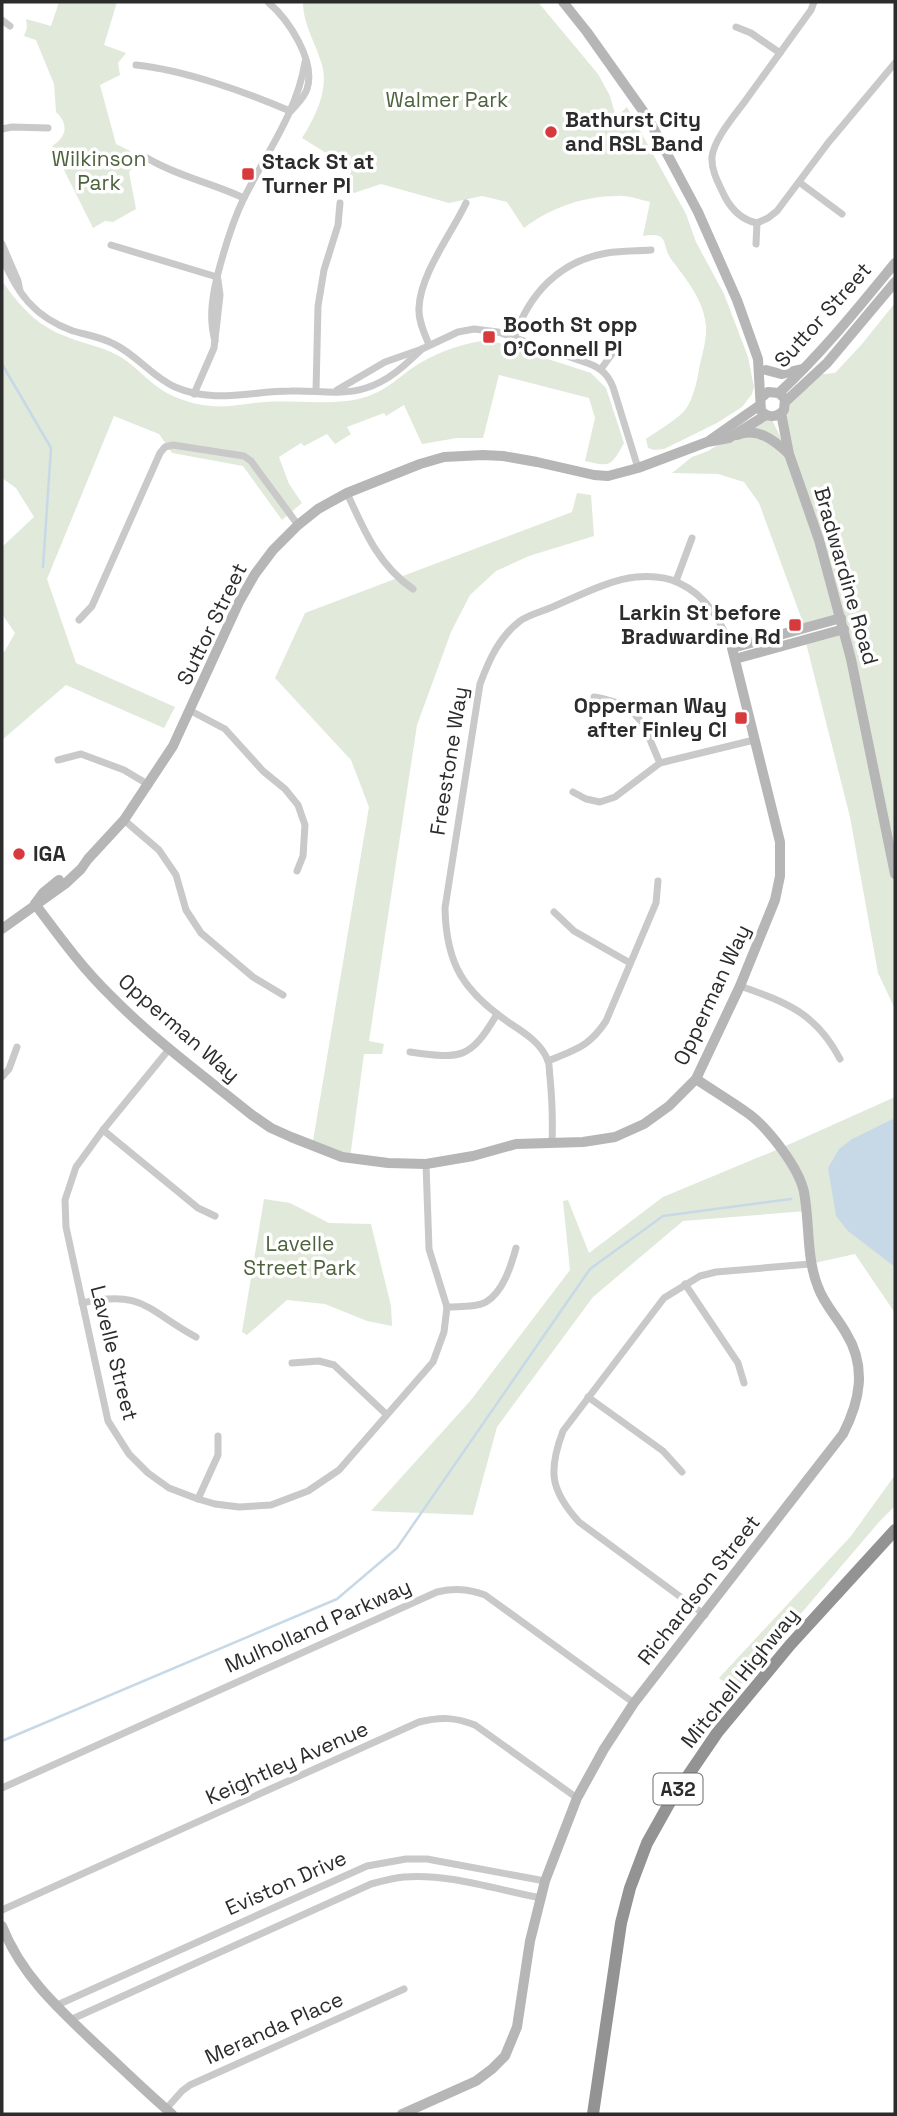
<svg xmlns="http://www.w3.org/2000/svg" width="897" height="2116" viewBox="0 0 897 2116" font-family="'Space Grotesk',sans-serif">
	<rect width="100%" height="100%" fill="#fff"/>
	<g fill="#e1e9da">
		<path d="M59,2h58l-13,43 22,8 -8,10 2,12 -20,10 16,59 14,7v11l3,5 -4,5 7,37 -23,13 -8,-1 -12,7 -41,-82c15,-9 17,-22 4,-34l-2,-28 -18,-44 -12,-4 3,-8 -1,-9 25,7z"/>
		<path d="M303,2h235l60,72 12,22 6,21 11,-10 59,107 10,28 28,52 24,63 6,30 -2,7 -10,13 -25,16 -53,26 -10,1 -6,-2 -2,-9c10,-7 32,-20 39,-29 7,-8 13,-31 14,-41 3,-14 8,-30 7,-43 -2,-26 -20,-47 -35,-67 -10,-15 -1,-28 -28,-23l7,-34c-10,-2 -22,-7 -33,-6 -33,0 -67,12 -93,32l-17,-26 -25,-6 -33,7 -68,-19 -27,9 -8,-7 6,-17 -50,-31c13,-20 27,-49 20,-73 -6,-22 -19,-40 -19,-63z"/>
		<path d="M2,281c17,24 35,45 63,55 16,7 35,10 50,18 21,10 34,31 56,41 12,6 27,10 41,11 18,2 35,-3 53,-4 31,-2 78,5 106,-7 19,-7 32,-22 49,-32 20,-12 47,-21 70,-23l101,33 15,15 18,55c-13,24 -14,24 -39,18l10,-43 -6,-20 -90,-23 -16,63h-26l-35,6 -18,-39 -18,11 -2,-3 -37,14 4,7 -16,10 -8,-10 -23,12 -3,-3 -22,14 10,27 13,19 -20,17 -39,-54 -71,-13 -13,-19 -45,-18 -67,163 29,84 99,44 -11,21 -98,-43 -64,55v-88l3,-1 10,-18 -13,-19v-67l32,-30 -18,-29 -14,-10z"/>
		<path d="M895,303v706l-17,-36 -28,-156 -45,-178 38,-10 -2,-11 -36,10 -46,-125 -15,-21 -26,-8 -46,-1 20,-16 16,-6 21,-13 41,-22 17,34 -6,-37 33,-38 21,-2 27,-29z"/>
		<path d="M577,493l14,2 3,41 -65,20 -33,15 -26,24 -19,37 -34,93 -48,316 15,3 -2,10h-18l-14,104 -38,-11 57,-340 -18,-47 -76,-82 30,-65 267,-101z"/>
		<path d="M895,1097v216l-40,-59 -45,10 -4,-53 -123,10 -90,76 -96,130 -24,88 -102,-4 100,-111 99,-130 -7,-69 5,-1 21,53 74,-56 118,-49z"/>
		<path d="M264,1199l26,4 39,20 42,1 20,82 1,20 -25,-5 -42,-17 -38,-4 -40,35 -5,-3z"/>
		<path d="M895,1475v31l-16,16 -144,169 -16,-13 132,-142z"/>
	</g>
	<path fill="#c7d9e7" d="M895,1118v149l-47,-36 -12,-15 -8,-48 11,-19 13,-10z"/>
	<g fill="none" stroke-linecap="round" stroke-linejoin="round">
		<g stroke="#c7d9e7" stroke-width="2.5">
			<path d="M2,364l49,84 -8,119"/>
			<path d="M2,1741l335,-142 60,-51 193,-279 73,-53 128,-17"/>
		</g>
		<g stroke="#c9c9c9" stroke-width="7">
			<path d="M268,2c21,18 48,59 39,87 -3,9 -10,15 -16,22"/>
			<path d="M814,2l-3,8c-21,29 -42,58 -63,87 -11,16 -34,41 -36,60 -1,14 7,27 13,40 7,13 17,23 32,26l11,-5 9,-7 51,-68 67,-80"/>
			<path d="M2,20l8,6"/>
			<path d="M736,27l15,6 29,20"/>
			<path d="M136,65c48,5 110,27 154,46"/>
			<path d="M2,129l10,-2 36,1"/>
			<path d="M147,158c30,18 65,25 97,40"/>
			<path d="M799,182l43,32"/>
			<path d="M2,244l16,37 2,10"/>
			<path d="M756,244l1,-21"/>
			<path d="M111,245l106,32"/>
			<path d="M2,257c15,36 32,60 71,74 14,4 28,6 41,13 23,11 38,33 61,43 39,17 76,4 116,4 25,-1 50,5 75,-3 23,-7 39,-23 56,-39"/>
			<path d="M514,338c15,-44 45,-77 93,-85 14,-2 30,-2 44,-3"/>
			<path d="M215,341c-6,-22 -3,-42 2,-64 7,-27 14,-52 26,-77 22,-45 54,-87 62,-138"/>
			<path d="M429,345c-4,-11 -11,-24 -10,-37 1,-34 33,-75 47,-105"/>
			<path d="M601,369l19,-26"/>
			<path d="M337,390l48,-28 37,-13 36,-17 16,-3 24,3 92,32c12,5 18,11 23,23l25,81"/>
			<path d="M316,391l2,-85 6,-36 14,-45 2,-22"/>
			<path d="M194,394l20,-46 6,-53 -2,-15"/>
			<path d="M347,493c17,37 31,72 66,96"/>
			<path d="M676,581l16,-43"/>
			<path d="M79,620l13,-14 68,-153 5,-6 8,-2 71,11 7,5 47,64"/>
			<path d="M594,697c48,8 48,26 66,66"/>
			<path d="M191,711l34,18 38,42 22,18 13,16 7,20 -2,31 -6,15"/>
			<path d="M58,760l23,-6 43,16 25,15"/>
			<path d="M573,792l13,7 14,3 15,-5 45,-34 94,-23"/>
			<path d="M124,820l35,30 17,25 10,35 15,23 52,44 30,18"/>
			<path d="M554,912l20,19 56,32"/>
			<path d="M740,986c46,16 76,27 100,73"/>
			<path d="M170,1048l-67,82 -27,37 -11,33 1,27 42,194 21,33 19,19 21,15 29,11 17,5 24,3 32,-2 37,-14 31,-21 94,-108 11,-30 3,-25 -18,-58 -3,-85"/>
			<path d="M410,1052c51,7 60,8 87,-38"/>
			<path d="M548,1061c28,-12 41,-14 58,-40l50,-118 2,-22"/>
			<path d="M2,1077l7,-8 8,-22"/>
			<path d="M103,1130l95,78 17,8"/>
			<path d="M552,1142c1,-22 0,-43 -2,-65 -1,-4 0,-11 -2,-16 -6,-17 -23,-28 -37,-37 -47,-32 -65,-59 -66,-116l35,-224c9,-24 19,-47 40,-63 8,-6 20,-9 30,-13 24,-10 61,-29 86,-31 13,-1 31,0 43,6 28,13 41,37 53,65"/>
			<path d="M685,1284l53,79 6,20"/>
			<path d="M82,1303c61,-14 66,8 114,34"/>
			<path d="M447,1307c12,-1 28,1 39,-5 17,-10 25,-36 30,-54"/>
			<path d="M292,1363l27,-2 15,4 52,49"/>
			<path d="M588,1397l75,54 19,21"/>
			<path d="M198,1499l20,-44v-19"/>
			<path d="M705,1615l-126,-93c-29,-32 -31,-51 -16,-91l101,-133 36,-22 16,-4 94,-8"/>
			<path d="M2,1788l435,-196c18,-4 31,-3 48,3l149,108"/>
			<path d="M2,1910l417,-188c21,-5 36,-5 56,3l102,73"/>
			<path d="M55,2006l312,-140 39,-7h21l118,22"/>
			<path d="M70,2020l301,-136c11,-3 22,-6 33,-7 43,-4 94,13 137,21"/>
			<path d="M166,2109l16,-18 8,-6 214,-96"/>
		</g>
		<g stroke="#b6b6b6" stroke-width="10">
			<path d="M563,2l24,30 61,86 50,94 39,88 21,59 3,52c7,7 16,7 23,-1l1,-11 -6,-6 -11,-1 -7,6"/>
			<path d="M766,370l15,4 22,-5"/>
			<path d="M779,393c43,-40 79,-85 116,-130"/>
			<path d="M785,402l42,-39 68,-81"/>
			<path d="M781,413l8,41 30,86 32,119 44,215"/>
			<path d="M737,435c21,-8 37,5 52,19"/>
			<path d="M710,440l50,-35"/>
			<path d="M735,659l109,-30"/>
			<path d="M35,904c24,32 47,64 76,92 43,44 94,81 141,119l19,13 20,9 51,20 46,6 38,1 47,-8 43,-12 67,-2 32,-5 29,-13 25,-18 27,-27 44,-93 35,-86 5,-24v-34l-48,-194 109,-30"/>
			<path d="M35,904l8,-11 16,-13"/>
			<path d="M2,929l63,-45 16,-15 7,-10 36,-39 49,-74 66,-144 16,-28 18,-24 25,-25 20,-16 29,-16 73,-29 24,-7 39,-2 20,1 34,6 57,13 14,1 30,-8 69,-26 22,-4 37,-23"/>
			<path d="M2,1926c20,51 59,85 98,122 24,22 47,45 72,66"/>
			<path d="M402,2114l74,-33 16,-12 13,-13 12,-29 13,-86 15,-60 32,-83 27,-49 30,-46 209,-269c17,-33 24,-67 3,-101 -9,-16 -22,-29 -28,-46 -12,-30 -8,-63 -14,-95 -5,-24 -35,-63 -55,-78 -17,-12 -35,-23 -53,-35"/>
		</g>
		<path stroke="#939393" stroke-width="12" d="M593,2114l28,-191 9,-35 17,-45 23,-41 47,-69 73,-88 105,-115"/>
	</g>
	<g fill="#d7393d" stroke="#fff" stroke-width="2.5">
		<circle cx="551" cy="132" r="7"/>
		<rect x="241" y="167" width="14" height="14" rx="3.5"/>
		<rect x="482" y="330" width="14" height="14" rx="3.5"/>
		<rect x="788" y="618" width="14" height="14" rx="3.5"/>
		<rect x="734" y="711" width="14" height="14" rx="3.5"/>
		<circle cx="19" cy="854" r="7"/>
	</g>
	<g text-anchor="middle" stroke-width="7" stroke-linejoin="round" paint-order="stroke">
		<rect fill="#fff" stroke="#6b6b6b" stroke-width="2" x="653.5" y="1773.5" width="49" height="31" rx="5"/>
		<g font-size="19" font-weight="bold" fill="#2c2c2c">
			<text x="678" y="1796">A32</text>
		</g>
		<g font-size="21" fill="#4d633d" stroke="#fff">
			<text x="447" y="107">Walmer Park</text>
			<text x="99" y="166">Wilkinson<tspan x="99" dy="24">Park</tspan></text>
			<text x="300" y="1251">Lavelle<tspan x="300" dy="24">Street Park</tspan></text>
		</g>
		<g font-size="21" font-weight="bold" fill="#2c2c2c" stroke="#fff" text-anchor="start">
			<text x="565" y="127">Bathurst City<tspan x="565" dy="24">and RSL Band</tspan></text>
			<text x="262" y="169">Stack St at<tspan x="262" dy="24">Turner Pl</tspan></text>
			<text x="503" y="332">Booth St opp<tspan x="503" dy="24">O'Connell Pl</tspan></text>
			<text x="781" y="620" text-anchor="end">Larkin St before<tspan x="781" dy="24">Bradwardine Rd</tspan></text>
			<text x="727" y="713" text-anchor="end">Opperman Way<tspan x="727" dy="24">after Finley Cl</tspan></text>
			<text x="33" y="861">IGA</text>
		</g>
		<g font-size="21" fill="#2c2c2c" stroke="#fff">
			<text transform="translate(823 315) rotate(-48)" y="7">Suttor Street</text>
			<text transform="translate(846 576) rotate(74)" y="7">Bradwardine Road</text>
			<text transform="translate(212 624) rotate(-64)" y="7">Suttor Street</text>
			<text transform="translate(449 761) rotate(-81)" y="7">Freestone Way</text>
			<text transform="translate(712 995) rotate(-65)" y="7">Opperman Way</text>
			<text transform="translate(179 1028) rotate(41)" y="7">Opperman Way</text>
			<text transform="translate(114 1353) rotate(76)" y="7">Lavelle Street</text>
			<text transform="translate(699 1590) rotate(-52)" y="7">Richardson Street</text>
			<text transform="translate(318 1626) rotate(-24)" y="7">Mulholland Parkway</text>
			<text transform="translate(740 1678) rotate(-51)" y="7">Mitchell Highway</text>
			<text transform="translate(287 1763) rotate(-24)" y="7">Keightley Avenue</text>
			<text transform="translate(286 1883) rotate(-24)" y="7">Eviston Drive</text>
			<text transform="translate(274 2028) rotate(-24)" y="7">Meranda Place</text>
		</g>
	</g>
	<rect width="897" height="2116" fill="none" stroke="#2c2c2c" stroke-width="7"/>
</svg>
